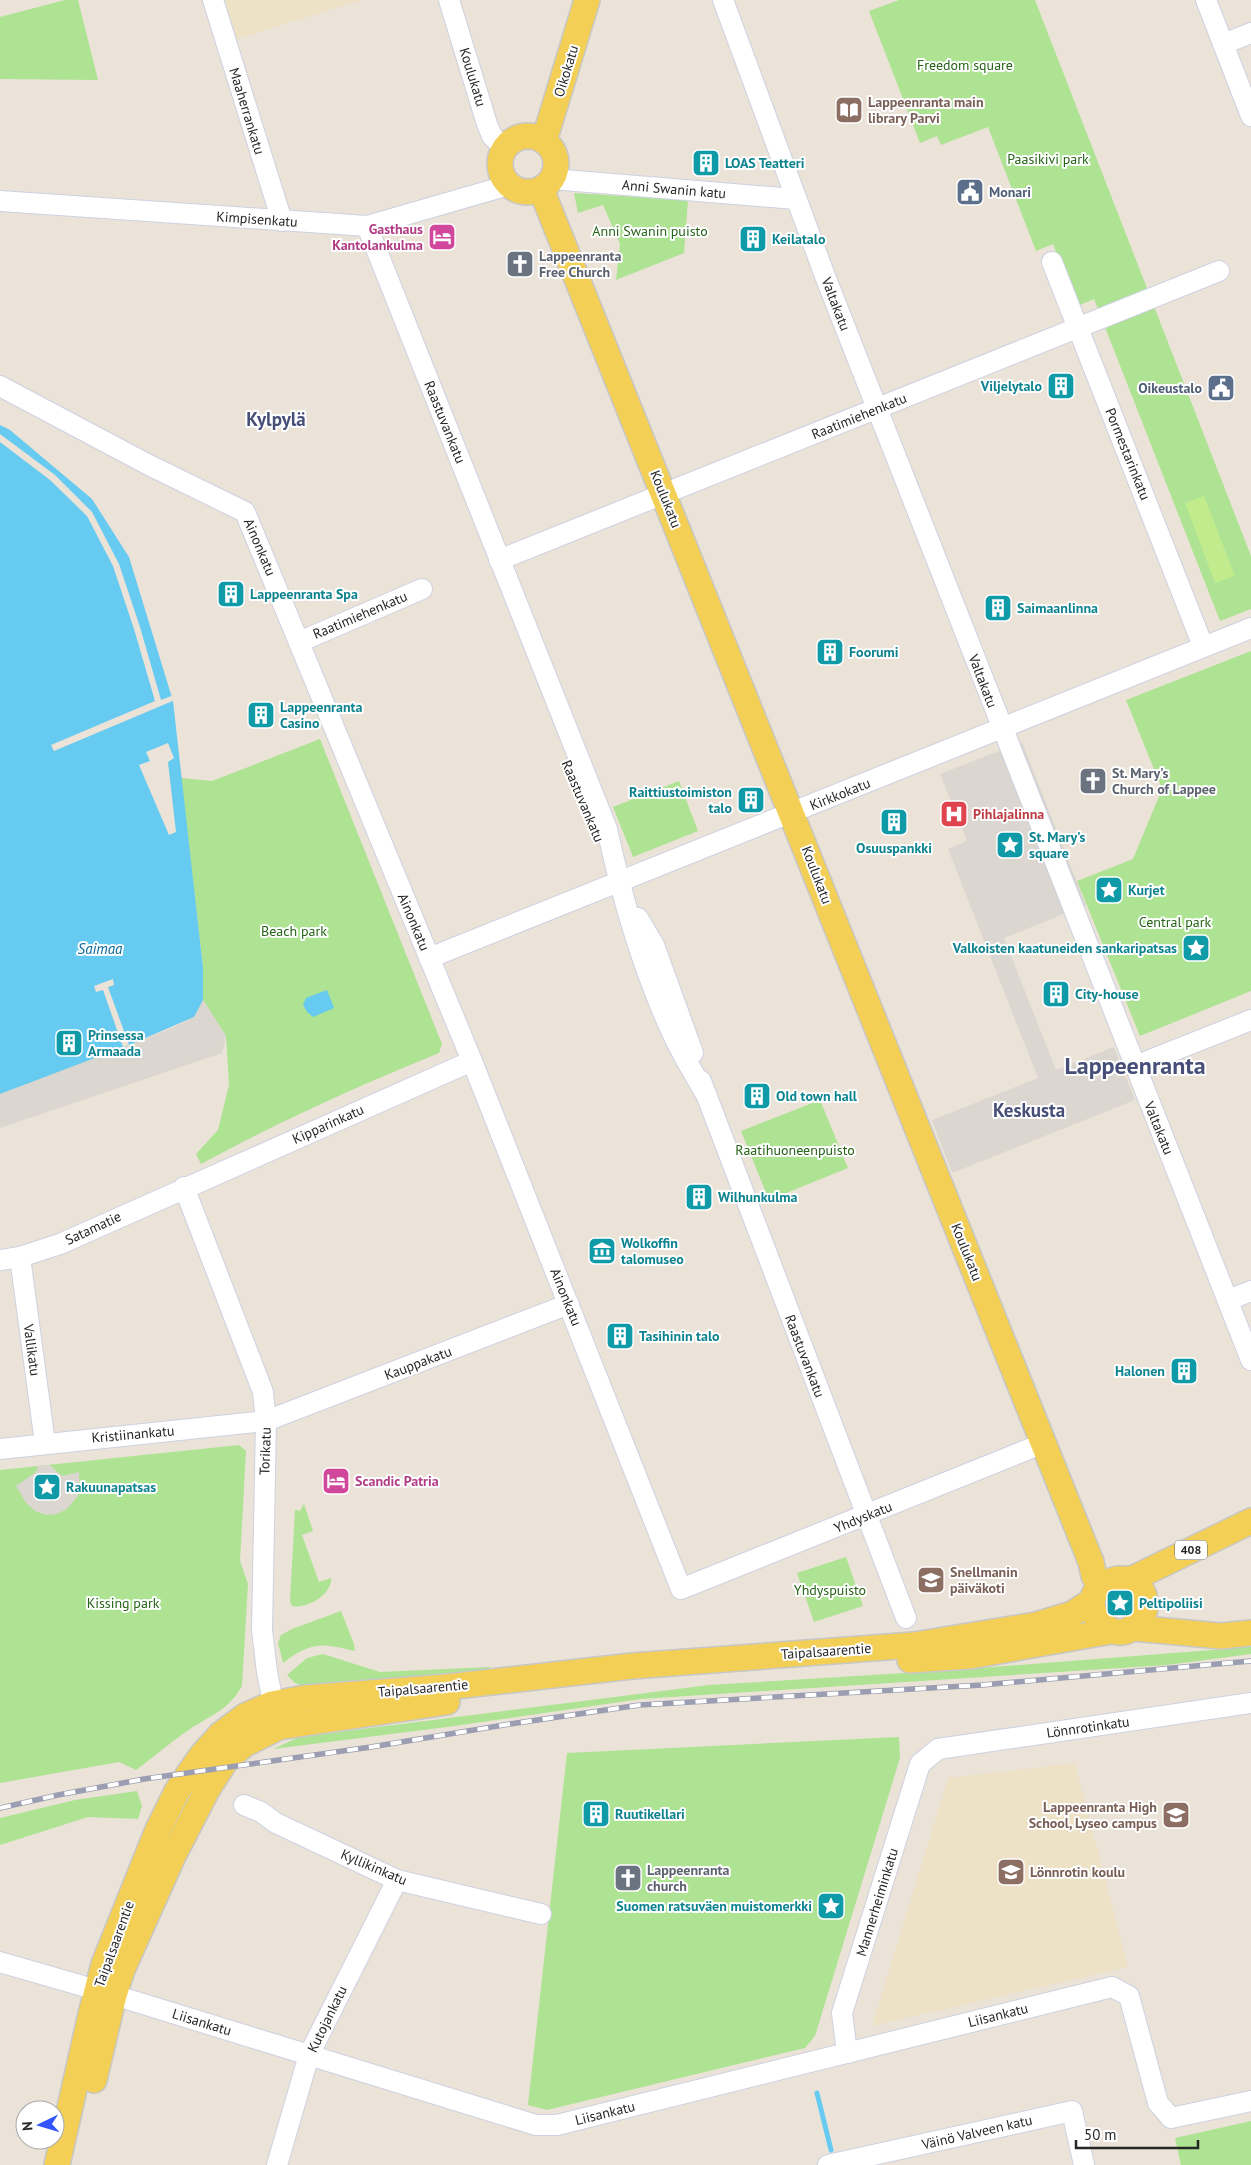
<svg xmlns="http://www.w3.org/2000/svg" width="1251" height="2165" viewBox="0 0 1251 2165" font-family="'PT Sans',sans-serif">
	<rect width="100%" height="100%" fill="#ebe3d8"/>
	<g fill="#ede1c6">
		<path d="M225,0h137l-125,39z"/>
		<path d="M1075,1763l53,204 -256,59 76,-248z"/>
	</g>
	<g fill="#ade392">
		<path d="M65,0h13l20,80 -98,-1v-62z"/>
		<path d="M899,0h136l216,556v53l-31,12 -126,-322 -17,7 -24,-62 -17,7 -48,-124 -47,18 -4,-9 -17,7 -51,-132z"/>
		<path d="M574,193l114,7 -4,53 -68,27 4,-36 -17,-39 -25,8z"/>
		<path d="M1251,651v340l-111,45 -63,-155 56,-22 29,-70 -36,-89z"/>
		<path d="M320,739l122,305 -3,9c-81,33 -161,69 -238,111l-5,-10 22,-24 11,-45 -3,-49 -23,-36v-32l-22,-190 31,3z"/>
		<path d="M679,781l19,50 -65,26 -20,-50z"/>
		<path d="M820,1100l28,68 -79,32 -28,-69z"/>
		<path d="M239,1445l7,6 -6,110 8,23 -6,102c-13,23 -28,28 -49,41 -20,13 -38,29 -57,43l-17,-8 -119,21v-313z"/>
		<path d="M304,1504l9,27 -11,4 17,47 12,-4c1,17 -24,31 -39,28l-2,-5 5,-91 5,1z"/>
		<path d="M846,1557l17,49 -49,16 -17,-49z"/>
		<path d="M341,1611l13,33 1,7c-34,-8 -43,-10 -72,12l-5,-20 3,-8 11,-6z"/>
		<path d="M1251,1645v9l-84,11 -526,34 -194,28 -174,22 26,-12 410,-52 245,-15 258,-20z"/>
		<path d="M323,1654l57,18 111,-5 -8,11 -170,12 -18,-7 -8,-8 20,-17z"/>
		<path d="M899,1737l1,21 -85,278 -10,12 -258,62 -19,-5 39,-352z"/>
		<path d="M137,1791l5,15 -4,13 -50,-2 -88,28v-27l75,-18z"/>
		<path d="M1251,2121v44h-70l-6,-27z"/>
	</g>
	<path fill="#c2eb8e" d="M1204,496l31,80 -20,7 -30,-80z"/>
	<g fill="#dbd6cf">
		<path d="M1022,742l64,163 -82,33 52,132 58,-23 21,53 -183,73 -20,-53 106,-42 -90,-229 19,-8 -27,-67z"/>
		<path d="M203,1000l23,36 -4,17 -222,75v-34l172,-66 22,-11z"/>
		<path d="M50,1465l12,11 17,-4 1,15 -2,9 -11,13 -10,5 -11,1 -11,-4 -9,-8 -10,-17 20,-14 2,-6z"/>
	</g>
	<g fill="#67caf0">
		<path d="M0,425l10,5 82,69 37,58 44,144 30,267v32l-9,17 -65,28 -129,49z"/>
		<path d="M327,990l7,18 -21,9 -6,-5 -4,-7 3,-7z"/>
	</g>
	<g fill="#ebe3d8">
		<path d="M0,434l55,41 37,37 27,52 21,63 21,73 13,-5 1,5 -121,51 -3,-6 104,-44 -21,-72 -21,-63 -26,-50 -37,-36 -50,-38z"/>
		<path d="M168,743l6,15 -6,4 8,70 -7,3 -30,-70 11,-4 -4,-9z"/>
		<path d="M113,979l1,6 -6,2 21,58 -6,2 -20,-57 -7,2 -2,-6z"/>
	</g>
	<g fill="none" stroke-linecap="round" stroke-linejoin="round">
		<path stroke="#67caf0" stroke-width="5" d="M817,2093l14,57"/>
		<defs>
			<g id="minor">
				<path d="M213,0l69,221"/>
				<path d="M449,0l38,124 5,12 13,13"/>
				<path d="M723,0l102,276 426,1084"/>
				<path d="M1206,0l45,116"/>
				<path d="M1223,44l28,-11"/>
				<path d="M552,179l243,20"/>
				<path d="M0,201l367,25 142,-41"/>
				<path d="M367,226l240,603c15,69 38,147 68,210 9,19 20,36 30,54"/>
				<path d="M1052,262l151,384"/>
				<path d="M0,386l147,78 98,48 227,549 209,528 363,-146"/>
				<path d="M499,560l720,-289"/>
				<path d="M299,642l123,-53"/>
				<path d="M638,918l16,27 39,108"/>
				<path d="M429,958l822,-330"/>
				<path d="M1135,1066l116,-46"/>
				<path d="M701,1081l205,537"/>
				<path d="M184,1187l79,205 3,29 -4,209 5,42 9,45"/>
				<path d="M20,1257l25,186"/>
				<path d="M0,1260l20,-3 40,-13 412,-183"/>
				<path d="M1228,1300l23,-9"/>
				<path d="M0,1449l266,-28 303,-117"/>
				<path d="M244,1805l17,7 15,11 121,57 144,34"/>
				<path d="M0,1962l114,33 422,130h21l555,-138 17,9 29,107 13,15 80,-17"/>
				<path d="M847,2053l-5,-40 78,-249 18,-15 313,-46"/>
				<path d="M277,2165l32,-110 88,-175"/>
				<path d="M828,2165l244,-54 12,54"/>
			</g>
			<g id="major">
				<circle cx="528" cy="164" r="28"/>
				<path d="M544,141l43,-141"/>
				<path d="M541,189l550,1373 3,14 6,9"/>
				<path d="M1117,1579h15c9,7 15,18 13,30 -1,6 -6,11 -10,16 -24,28 -72,-33 -18,-46z"/>
				<path d="M1132,1579l119,-58"/>
				<path d="M1133,1628l88,8 30,-3"/>
				<path d="M910,1660l60,-4 142,-25"/>
				<path d="M94,2080l20,-85 8,-25 51,-114 34,-66 19,-30 19,-16 34,-17 168,-25"/>
				<path d="M57,2165l34,-151 13,-50 53,-132 20,-41 25,-36 18,-20 25,-19 27,-12 33,-6 142,-11 185,-21 282,-21 122,-20 36,-11 20,-13"/>
			</g>
		</defs>
		<use href="#minor" stroke="#cdd1e1" stroke-width="22"/>
		<use href="#major" stroke="#c7c7c7" stroke-width="28"/>
		<use href="#minor" stroke="#fff" stroke-width="20"/>
		<use href="#major" stroke="#f3d055" stroke-width="25"/>
		<defs>
			<path id="rail" d="M0,1808l58,-13 86,-16 227,-32 139,-23 130,-19 342,-20 269,-24"/>
		</defs>
		<use href="#rail" stroke="#9b9eb2" stroke-width="5.5"/>
		<use href="#rail" stroke="#fff" stroke-width="4" stroke-dasharray="11" stroke-linecap="butt"/>
	</g>
	<defs>
		<symbol id="library-square" viewBox="-11 -11 22 22"><rect x="-9" y="-9" width="18" height="18" rx="4" fill="#8d6e63" stroke="#fff"/><path d="M-6-4Q-3-5.5-.7-3.5V5Q-3 3-6 4ZM6-4Q3-5.5 .7-3.5V5Q3 3 6 4Z" fill="#fff"/></symbol>
		<symbol id="building-square" viewBox="-11 -11 22 22"><rect x="-9" y="-9" width="18" height="18" rx="4" fill="#0f9aa8" stroke="#fff"/><path d="M-4-6H4V6H1V3H-1V6H-4ZM-2.5-4.3h1.7v1.8h-1.7ZM.8-4.3h1.7v1.8H.8ZM-2.5-1h1.7V.8h-1.7ZM.8-1h1.7V.8H.8Z" fill="#fff"/></symbol>
		<symbol id="civic-square" viewBox="-11 -11 22 22"><rect x="-9" y="-9" width="18" height="18" rx="4" fill="#5c6f8a" stroke="#fff"/><path d="M-.6-6.5H3V-4.5H.6V-3L4-1V1h2V6H-6V1h2V-1L-.6-3ZM-1.2 2.5V6h2.4V2.5Z" fill="#fff"/></symbol>
		<symbol id="hotel-square" viewBox="-11 -11 22 22"><rect x="-9" y="-9" width="18" height="18" rx="4" fill="#d1479c" stroke="#fff"/><path d="M-6-4.5h1.5V1H6V5H4.5V3h-9V5H-6ZM-4 0a1.8 1.8 0 1 1 3.6 0ZM.5 0V-2.5h3Q6-2.5 6 0Z" fill="#fff"/></symbol>
		<symbol id="church-square" viewBox="-11 -11 22 22"><rect x="-9" y="-9" width="18" height="18" rx="4" fill="#6b7280" stroke="#fff"/><path d="M-1.2-6h2.4v3.5h3.3v2.4h-3.3V6h-2.4V-.1h-3.3v-2.4h3.3Z" fill="#fff"/></symbol>
		<symbol id="hospital-square" viewBox="-11 -11 22 22"><rect x="-9" y="-9" width="18" height="18" rx="4" fill="#e0444e" stroke="#fff"/><path d="M-5-5h3v3.5h4V-5h3V5h-3V1.5h-4V5h-3Z" fill="#fff"/></symbol>
		<symbol id="sight-square" viewBox="-11 -11 22 22"><rect x="-9" y="-9" width="18" height="18" rx="4" fill="#0f9aa8" stroke="#fff"/><path d="M0-6L1.8-2.2L6-1.7L2.9 1.2L3.7 5.4L0 3.3L-3.7 5.4L-2.9 1.2L-6-1.7L-1.8-2.2Z" fill="#fff"/></symbol>
		<symbol id="museum-square" viewBox="-11 -11 22 22"><rect x="-9" y="-9" width="18" height="18" rx="4" fill="#0f9aa8" stroke="#fff"/><path d="M0-6L6-3V-2H-6V-3ZM-5-1h2V3h-2ZM-1-1h2V3h-2ZM3-1h2V3H3ZM-6 4H6V6H-6Z" fill="#fff"/></symbol>
		<symbol id="school-square" viewBox="-11 -11 22 22"><rect x="-9" y="-9" width="18" height="18" rx="4" fill="#8d6e63" stroke="#fff"/><path d="M0-5L7-2L0 1L-7-2ZM-4 1L0 2.5L4 1V4Q0 6-4 4Z" fill="#fff"/></symbol>
	</defs>
	<g fill-rule="evenodd">
		<use href="#library-square" x="833" y="94" width="32" height="32"/>
		<use href="#building-square" x="690" y="147" width="32" height="32"/>
		<use href="#civic-square" x="954" y="176" width="32" height="32"/>
		<use href="#hotel-square" x="426" y="221" width="32" height="32"/>
		<use href="#building-square" x="737" y="223" width="32" height="32"/>
		<use href="#church-square" x="504" y="248" width="32" height="32"/>
		<use href="#building-square" x="1045" y="370" width="32" height="32"/>
		<use href="#civic-square" x="1205" y="372" width="32" height="32"/>
		<use href="#building-square" x="215" y="578" width="32" height="32"/>
		<use href="#building-square" x="982" y="592" width="32" height="32"/>
		<use href="#building-square" x="814" y="636" width="32" height="32"/>
		<use href="#building-square" x="245" y="699" width="32" height="32"/>
		<use href="#church-square" x="1077" y="765" width="32" height="32"/>
		<use href="#building-square" x="735" y="784" width="32" height="32"/>
		<use href="#hospital-square" x="938" y="798" width="32" height="32"/>
		<use href="#building-square" x="878" y="806" width="32" height="32"/>
		<use href="#sight-square" x="994" y="829" width="32" height="32"/>
		<use href="#sight-square" x="1093" y="874" width="32" height="32"/>
		<use href="#sight-square" x="1180" y="932" width="32" height="32"/>
		<use href="#building-square" x="1040" y="978" width="32" height="32"/>
		<use href="#building-square" x="53" y="1027" width="32" height="32"/>
		<use href="#building-square" x="741" y="1080" width="32" height="32"/>
		<use href="#building-square" x="683" y="1181" width="32" height="32"/>
		<use href="#museum-square" x="586" y="1235" width="32" height="32"/>
		<use href="#building-square" x="604" y="1320" width="32" height="32"/>
		<use href="#building-square" x="1168" y="1355" width="32" height="32"/>
		<use href="#hotel-square" x="320" y="1465" width="32" height="32"/>
		<use href="#sight-square" x="31" y="1471" width="32" height="32"/>
		<use href="#school-square" x="915" y="1564" width="32" height="32"/>
		<use href="#sight-square" x="1104" y="1587" width="32" height="32"/>
		<use href="#building-square" x="580" y="1798" width="32" height="32"/>
		<use href="#school-square" x="1160" y="1799" width="32" height="32"/>
		<use href="#school-square" x="995" y="1856" width="32" height="32"/>
		<use href="#church-square" x="612" y="1862" width="32" height="32"/>
		<use href="#sight-square" x="815" y="1890" width="32" height="32"/>
	</g>
	<g text-anchor="middle" stroke-width="4" stroke-linejoin="round" paint-order="stroke">
		<rect fill="#fff" stroke="#686868" stroke-width="1" x="1175" y="1540.5" width="32" height="19" rx="4"/>
		<g font-size="12" font-weight="bold" fill="#272727">
			<text x="1191" y="1554">408</text>
		</g>
		<g font-size="14" fill="#266417" stroke="#fff">
			<text x="965" y="70">Freedom square</text>
			<text x="1048" y="164">Paasikivi park</text>
			<text x="650" y="236">Anni Swanin puisto</text>
			<text x="1175" y="927">Central park</text>
			<text x="294" y="936">Beach park</text>
			<text x="795" y="1155">Raatihuoneenpuisto</text>
			<text x="830" y="1595">Yhdyspuisto</text>
			<text x="123" y="1608">Kissing park</text>
		</g>
		<g font-size="14" fill="#272727" stroke="#fff">
			<text transform="translate(566 71) rotate(-73)" y="5">Oikokatu</text>
			<text transform="translate(473 77) rotate(73)" y="5">Koulukatu</text>
			<text transform="translate(247 111) rotate(73)" y="5">Maaherrankatu</text>
			<text transform="translate(674 189) rotate(5)" y="5">Anni Swanin katu</text>
			<text transform="translate(257 219) rotate(4)" y="5">Kimpisenkatu</text>
			<text transform="translate(836 304) rotate(69)" y="5">Valtakatu</text>
			<text transform="translate(859 416) rotate(-22)" y="5">Raatimiehenkatu</text>
			<text transform="translate(445 422) rotate(68)" y="5">Raastuvankatu</text>
			<text transform="translate(1128 454) rotate(68)" y="5">Pormestarinkatu</text>
			<text transform="translate(666 499) rotate(68)" y="5">Koulukatu</text>
			<text transform="translate(260 547) rotate(67)" y="5">Ainonkatu</text>
			<text transform="translate(360 615) rotate(-23)" y="5">Raatimiehenkatu</text>
			<text transform="translate(983 681) rotate(69)" y="5">Valtakatu</text>
			<text transform="translate(840 794) rotate(-22)" y="5">Kirkkokatu</text>
			<text transform="translate(583 801) rotate(67)" y="5">Raastuvankatu</text>
			<text transform="translate(817 875) rotate(69)" y="5">Koulukatu</text>
			<text transform="translate(414 922) rotate(67)" y="5">Ainonkatu</text>
			<text transform="translate(328 1124) rotate(-24)" y="5">Kipparinkatu</text>
			<text transform="translate(1159 1128) rotate(68)" y="5">Valtakatu</text>
			<text transform="translate(93 1228) rotate(-25)" y="5">Satamatie</text>
			<text transform="translate(967 1252) rotate(68)" y="5">Koulukatu</text>
			<text transform="translate(566 1297) rotate(68)" y="5">Ainonkatu</text>
			<text transform="translate(32 1350) rotate(82)" y="5">Vallikatu</text>
			<text transform="translate(805 1356) rotate(69)" y="5">Raastuvankatu</text>
			<text transform="translate(418 1363) rotate(-21)" y="5">Kauppakatu</text>
			<text transform="translate(133 1434) rotate(-5)" y="5">Kristiinankatu</text>
			<text transform="translate(265 1451) rotate(-88)" y="5">Torikatu</text>
			<text transform="translate(863 1517) rotate(-22)" y="5">Yhdyskatu</text>
			<text transform="translate(826 1651) rotate(-4)" y="5">Taipalsaarentie</text>
			<text transform="translate(423 1688) rotate(-5)" y="5">Taipalsaarentie</text>
			<text transform="translate(1088 1727) rotate(-8)" y="5">Lönnrotinkatu</text>
			<text transform="translate(374 1867) rotate(23)" y="5">Kyllikinkatu</text>
			<text transform="translate(877 1902) rotate(-73)" y="5">Mannerheiminkatu</text>
			<text transform="translate(114 1944) rotate(-70)" y="5">Taipalsaarentie</text>
			<text transform="translate(998 2015) rotate(-14)" y="5">Liisankatu</text>
			<text transform="translate(327 2019) rotate(-64)" y="5">Kutojankatu</text>
			<text transform="translate(202 2022) rotate(17)" y="5">Liisankatu</text>
			<text transform="translate(605 2113) rotate(-14)" y="5">Liisankatu</text>
			<text transform="translate(977 2132) rotate(-13)" y="5">Väinö Valveen katu</text>
		</g>
		<g font-size="14" font-weight="bold" fill="#785e54" stroke="#fff" text-anchor="start">
			<text x="868" y="107">Lappeenranta main<tspan x="868" dy="16">library Parvi</tspan></text>
			<text x="950" y="1577">Snellmanin<tspan x="950" dy="16">päiväkoti</tspan></text>
			<text x="1157" y="1812" text-anchor="end">Lappeenranta High<tspan x="1157" dy="16">School, Lyseo campus</tspan></text>
			<text x="1030" y="1877">Lönnrotin koulu</text>
		</g>
		<g font-size="14" font-weight="bold" fill="#0d838f" stroke="#fff" text-anchor="start">
			<text x="725" y="168">LOAS Teatteri</text>
			<text x="772" y="244">Keilatalo</text>
			<text x="1042" y="391" text-anchor="end">Viljelytalo</text>
			<text x="250" y="599">Lappeenranta Spa</text>
			<text x="1017" y="613">Saimaanlinna</text>
			<text x="849" y="657">Foorumi</text>
			<text x="280" y="712">Lappeenranta<tspan x="280" dy="16">Casino</tspan></text>
			<text x="732" y="797" text-anchor="end">Raittiustoimiston<tspan x="732" dy="16">talo</tspan></text>
			<text x="1029" y="842">St. Mary's<tspan x="1029" dy="16">square</tspan></text>
			<text x="894" y="853" text-anchor="middle">Osuuspankki</text>
			<text x="1128" y="895">Kurjet</text>
			<text x="1177" y="953" text-anchor="end">Valkoisten kaatuneiden sankaripatsas</text>
			<text x="1075" y="999">City-house</text>
			<text x="88" y="1040">Prinsessa<tspan x="88" dy="16">Armaada</tspan></text>
			<text x="776" y="1101">Old town hall</text>
			<text x="718" y="1202">Wilhunkulma</text>
			<text x="621" y="1248">Wolkoffin<tspan x="621" dy="16">talomuseo</tspan></text>
			<text x="639" y="1341">Tasihinin talo</text>
			<text x="1165" y="1376" text-anchor="end">Halonen</text>
			<text x="66" y="1492">Rakuunapatsas</text>
			<text x="1139" y="1608">Peltipoliisi</text>
			<text x="615" y="1819">Ruutikellari</text>
			<text x="812" y="1911" text-anchor="end">Suomen ratsuväen muistomerkki</text>
		</g>
		<g font-size="14" font-weight="bold" fill="#4e5e75" stroke="#fff" text-anchor="start">
			<text x="989" y="197">Monari</text>
			<text x="1202" y="393" text-anchor="end">Oikeustalo</text>
		</g>
		<g font-size="14" font-weight="bold" fill="#b23c85" stroke="#fff" text-anchor="end">
			<text x="423" y="234">Gasthaus<tspan x="423" dy="16">Kantolankulma</tspan></text>
			<text x="355" y="1486" text-anchor="start">Scandic Patria</text>
		</g>
		<g font-size="14" font-weight="bold" fill="#5b616d" stroke="#fff" text-anchor="start">
			<text x="539" y="261">Lappeenranta<tspan x="539" dy="16">Free Church</tspan></text>
			<text x="1112" y="778">St. Mary's<tspan x="1112" dy="16">Church of Lappee</tspan></text>
			<text x="647" y="1875">Lappeenranta<tspan x="647" dy="16">church</tspan></text>
		</g>
		<g font-size="14" font-weight="bold" fill="#be3a42" stroke="#fff" text-anchor="start">
			<text x="973" y="819">Pihlajalinna</text>
		</g>
		<g font-size="15" font-style="italic" fill="#0a6598" stroke="#fff">
			<text x="100" y="954">Saimaa</text>
		</g>
		<g font-size="19" font-weight="bold" fill="#474f78" stroke="#fff">
			<text x="276" y="426">Kylpylä</text>
			<text x="1029" y="1117">Keskusta</text>
		</g>
		<g font-size="24" font-weight="bold" fill="#474f78" stroke="#fff">
			<text x="1135" y="1074">Lappeenranta</text>
		</g>
	</g>
	<g transform="translate(40 2125) rotate(265)"><circle r="24" fill="#ffffff" stroke="#a9a9a9"/>
	<path d="M0-4L9 19L0 12L-9 19Z" fill="#3255fd"/>
	<text y="-8" font-size="14" font-weight="bold" text-anchor="middle" fill="#272727">N</text>
	</g>
	<path d="M1076 2140v8h122v-8" fill="none" stroke="#272727" stroke-width="2.5"/>
	<text x="1084" y="2140" font-size="15" fill="#272727" stroke="#ffffff" stroke-width="4" paint-order="stroke">50 m</text>
</svg>
